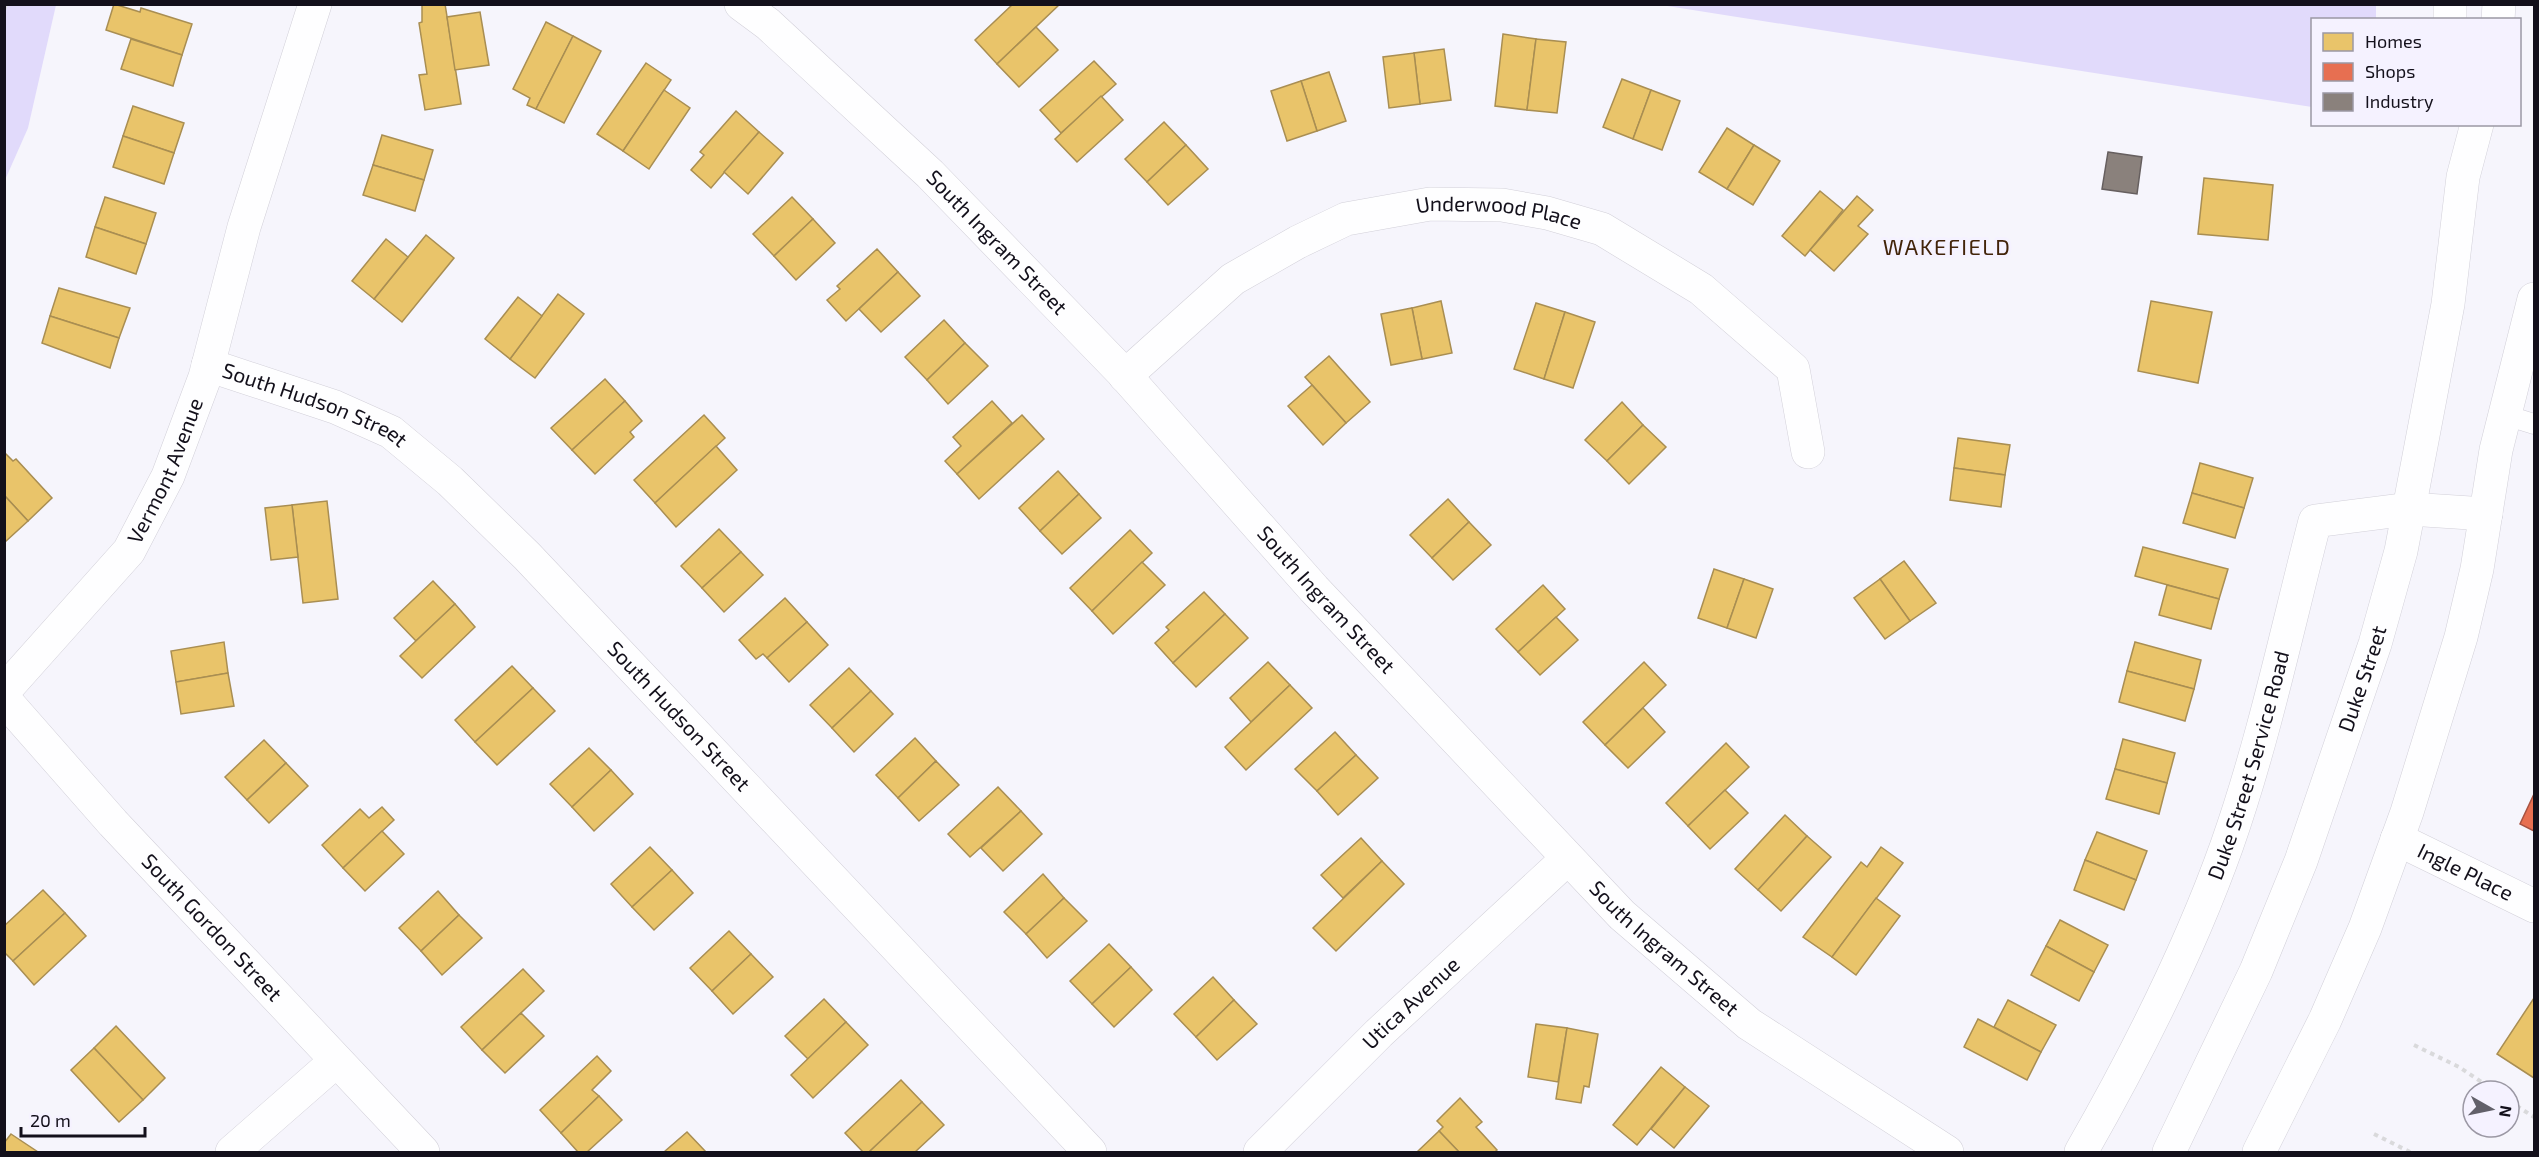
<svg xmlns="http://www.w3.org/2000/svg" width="2539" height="1157" viewBox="0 0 2539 1157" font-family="'Exo 2',sans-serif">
	<rect width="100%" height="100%" fill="#f6f5fc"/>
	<g fill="#e1dafb">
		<path d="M5,4l51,1 -28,123 -23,52z"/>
		<path d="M1661,5l715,-1v15l-64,1v87z"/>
	</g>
	<g fill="#e9c46a" stroke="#a98e52" stroke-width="1.5">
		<path d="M114,4l26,8 1,-4 51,16 -10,31 -76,-25z"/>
		<path d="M422,4h23l16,100 -36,6 -6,-35 8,-1 -8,-51 3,-1z"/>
		<path d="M1013,4h47l-63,60 -22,-24z"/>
		<path d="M480,12l9,53 -34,5 -8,-53z"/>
		<path d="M546,22l27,14 -37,73 -9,-4 3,-7 -17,-9z"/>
		<path d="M1036,27l22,23 -39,37 -22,-23z"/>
		<path d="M1503,34l33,5 -9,71 -32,-4z"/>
		<path d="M573,36l28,15 -37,72 -28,-14z"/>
		<path d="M131,39l51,16 -9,31 -52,-17z"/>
		<path d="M1536,39l30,3 -9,71 -30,-3z"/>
		<path d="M1444,49l7,51 -31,4 -6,-51z"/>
		<path d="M1414,53l6,51 -31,4 -6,-51z"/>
		<path d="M1094,61l22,23 -55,49 -21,-23z"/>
		<path d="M646,63l25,17 -48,71 -26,-17z"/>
		<path d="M1329,72l17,49 -29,10 -16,-50z"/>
		<path d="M1622,79l29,11 -18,49 -30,-12z"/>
		<path d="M1301,81l16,50 -30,10 -16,-50z"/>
		<path d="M664,90l26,18 -41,61 -26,-18z"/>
		<path d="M1651,90l29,11 -18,49 -29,-11z"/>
		<path d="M1101,96l22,24 -46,42 -22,-23z"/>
		<path d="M133,106l51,17 -10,30 -51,-17z"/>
		<path d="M736,111l23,21 -48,56 -20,-18 13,-15 -4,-3z"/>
		<path d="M1164,122l22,23 -39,37 -22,-23z"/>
		<path d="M1727,128l27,17 -27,44 -28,-17z"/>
		<path d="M759,132l24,21 -35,41 -24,-22z"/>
		<path d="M382,135l51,15 -9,30 -51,-15z"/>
		<path d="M123,136l51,17 -10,31 -51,-17z"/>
		<path d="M1186,145l22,24 -40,36 -21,-23z"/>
		<path d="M1754,145l26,16 -27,44 -26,-16z"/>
		<path d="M373,165l51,15 -9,31 -52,-16z"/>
		<path d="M2204,178l69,7 -5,55 -70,-6z"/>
		<path d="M1820,191l23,19 -38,46 -23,-20z"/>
		<path d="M1857,196l16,14 -15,16 10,8 -34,37 -24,-21z"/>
		<path d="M105,197l51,16 -10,31 -51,-17z"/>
		<path d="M792,197l21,22 -39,37 -21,-22z"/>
		<path d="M813,219l22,24 -39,37 -22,-24z"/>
		<path d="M95,227l51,17 -10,30 -50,-17z"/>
		<path d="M426,235l28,23 -52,64 -28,-23z"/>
		<path d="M386,239l22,18 -34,42 -22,-18z"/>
		<path d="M877,249l21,23 -52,49 -19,-21 13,-11 -3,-3z"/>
		<path d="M898,272l22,24 -39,36 -22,-23z"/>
		<path d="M59,288l71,20 -11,30 -69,-22z"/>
		<path d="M558,294l26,20 -49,64 -25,-19z"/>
		<path d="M518,297l24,19 -32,43 -25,-20z"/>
		<path d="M1441,301l11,52 -30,6 -10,-51z"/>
		<path d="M2151,301l61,11 -14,71 -60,-12z"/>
		<path d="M1536,303l29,9 -21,67 -30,-10z"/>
		<path d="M1412,308l10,51 -31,6 -10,-51z"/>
		<path d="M1565,312l30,10 -22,66 -29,-9z"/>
		<path d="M50,316l69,22 -9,30 -68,-25z"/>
		<path d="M944,320l21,23 -38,37 -22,-23z"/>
		<path d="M965,343l23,23 -40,38 -21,-24z"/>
		<path d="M1329,356l41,46 -24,21 -41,-46z"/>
		<path d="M605,379l20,22 -53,49 -21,-22z"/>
		<path d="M1312,385l34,38 -23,22 -35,-39z"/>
		<path d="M625,401l17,20 -12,11 4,5 -39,37 -23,-24z"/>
		<path d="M992,401l20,22 -55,51 -12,-13 16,-15 -8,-9z"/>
		<path d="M1622,402l21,23 -36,36 -22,-21z"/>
		<path d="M704,415l21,23 -70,65 -21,-23z"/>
		<path d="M1022,415l22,24 -65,60 -22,-25z"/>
		<path d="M1643,425l23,22 -37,37 -22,-23z"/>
		<path d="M1958,438l52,7 -5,30 -51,-7z"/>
		<path d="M716,446l21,24 -61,57 -21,-24z"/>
		<path d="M4,452l9,9 3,-2 36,39 -24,23 -24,-26z"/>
		<path d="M2200,463l53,15 -9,30 -52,-15z"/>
		<path d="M1954,468l51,7 -4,32 -51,-7z"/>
		<path d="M1058,471l21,23 -39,37 -21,-23z"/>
		<path d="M2192,493l52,15 -9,30 -52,-15z"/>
		<path d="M1079,494l22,24 -39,36 -22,-23z"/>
		<path d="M4,495l24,26 -23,21 -1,-1z"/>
		<path d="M1448,499l21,23 -37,36 -22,-23z"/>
		<path d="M327,501l11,98 -35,4 -11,-98z"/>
		<path d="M292,505l6,52 -27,3 -6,-52z"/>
		<path d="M1469,522l22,23 -38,35 -21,-22z"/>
		<path d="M719,529l22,23 -39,36 -21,-22z"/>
		<path d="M1130,530l22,23 -60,58 -22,-23z"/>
		<path d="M2143,547l85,22 -9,30 -84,-23z"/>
		<path d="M741,552l22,23 -39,37 -22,-24z"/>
		<path d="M1904,561l32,42 -26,18 -30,-42z"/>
		<path d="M1142,562l23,23 -52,49 -21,-23z"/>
		<path d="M1714,569l30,10 -17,49 -29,-10z"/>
		<path d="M1744,579l29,10 -17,49 -29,-10z"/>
		<path d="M1880,579l30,42 -25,18 -31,-41z"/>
		<path d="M433,581l22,23 -39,37 -22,-23z"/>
		<path d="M1543,585l22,24 -47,43 -22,-23z"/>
		<path d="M2167,585l52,14 -8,30 -52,-14z"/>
		<path d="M1204,592l21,22 -52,49 -18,-20 14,-13 -3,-3z"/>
		<path d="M785,598l22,24 -40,36 -4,-4 -7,5 -17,-19z"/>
		<path d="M455,604l20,23 -53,51 -22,-22z"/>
		<path d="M1225,614l23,24 -52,49 -23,-24z"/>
		<path d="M1556,617l22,23 -38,35 -22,-23z"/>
		<path d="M807,622l21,23 -39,37 -22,-24z"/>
		<path d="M224,642l4,31 -52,9 -5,-31z"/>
		<path d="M2135,642l66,18 -7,29 -67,-18z"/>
		<path d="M1268,662l22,23 -39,37 -21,-24z"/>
		<path d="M1644,662l22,23 -61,60 -22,-23z"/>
		<path d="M512,666l21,22 -58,54 -20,-22z"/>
		<path d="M849,668l22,23 -39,37 -22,-23z"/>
		<path d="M2127,671l67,18 -9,32 -66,-19z"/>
		<path d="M228,673l6,33 -53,8 -5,-32z"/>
		<path d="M1290,685l22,23 -66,62 -21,-23z"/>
		<path d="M533,688l22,23 -58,54 -22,-23z"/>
		<path d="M871,691l22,23 -39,38 -22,-24z"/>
		<path d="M1643,708l22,24 -37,36 -23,-23z"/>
		<path d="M1335,732l21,23 -39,36 -22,-22z"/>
		<path d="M915,738l21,23 -38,37 -22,-23z"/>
		<path d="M2123,739l52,14 -8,30 -52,-14z"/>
		<path d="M264,740l22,23 -39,37 -22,-23z"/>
		<path d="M1726,743l23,24 -61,59 -22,-23z"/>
		<path d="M589,748l22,22 -39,37 -22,-23z"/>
		<path d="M1356,755l22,23 -40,37 -21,-24z"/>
		<path d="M936,761l23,24 -40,36 -21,-23z"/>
		<path d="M286,763l22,23 -39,37 -22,-23z"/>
		<path d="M2115,769l52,14 -8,31 -53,-15z"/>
		<path d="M611,770l22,24 -39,37 -22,-24z"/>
		<path d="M998,787l23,24 -51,46 -22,-23z"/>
		<path d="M1725,790l23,23 -38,36 -22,-23z"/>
		<path d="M382,807l12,13 -51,48 -21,-23 38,-36 9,9z"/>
		<path d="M1021,811l21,23 -39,37 -22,-23z"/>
		<path d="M1785,815l22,21 -49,54 -23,-21z"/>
		<path d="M382,831l22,23 -39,37 -22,-23z"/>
		<path d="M2097,832l50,19 -11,29 -51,-20z"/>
		<path d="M1807,836l24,21 -50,54 -23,-21z"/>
		<path d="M1361,838l21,23 -39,37 -22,-23z"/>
		<path d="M650,847l22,23 -40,37 -21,-23z"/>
		<path d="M1881,847l22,16 -71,94 -29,-20 58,-75 6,5z"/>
		<path d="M2085,860l51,20 -12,30 -50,-20z"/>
		<path d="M1382,861l22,23 -68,67 -23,-23z"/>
		<path d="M672,870l21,23 -39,37 -22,-23z"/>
		<path d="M1043,874l21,24 -38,36 -22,-22z"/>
		<path d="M43,890l22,23 -52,48 -9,-9v-26z"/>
		<path d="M438,891l21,24 -38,36 -22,-23z"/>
		<path d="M1064,898l23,23 -40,37 -21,-24z"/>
		<path d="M1876,898l24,18 -44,59 -24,-18z"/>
		<path d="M65,913l21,23 -52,49 -21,-24z"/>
		<path d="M459,915l23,23 -40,37 -21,-24z"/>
		<path d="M2060,920l48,25 -14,27 -48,-26z"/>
		<path d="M729,931l22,23 -39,37 -22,-23z"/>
		<path d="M1109,944l22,23 -39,37 -22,-23z"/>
		<path d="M2046,946l48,26 -15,29 -48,-26z"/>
		<path d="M751,954l22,23 -40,37 -21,-23z"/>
		<path d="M1131,967l21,23 -38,37 -22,-23z"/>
		<path d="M523,969l21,22 -62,59 -21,-23z"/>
		<path d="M1213,977l21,23 -38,37 -22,-23z"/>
		<path d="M2534,998v80l-37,-24z"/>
		<path d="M824,999l22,23 -38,37 -23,-23z"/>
		<path d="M1234,1000l23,24 -40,36 -21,-23z"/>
		<path d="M2008,1000l48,25 -15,27 -47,-25z"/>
		<path d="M521,1013l23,23 -39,37 -23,-23z"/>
		<path d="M1978,1019l63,33 -14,28 -63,-33z"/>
		<path d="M846,1022l22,23 -55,53 -22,-23z"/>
		<path d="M1536,1024l31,4 -9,54 -30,-5z"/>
		<path d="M116,1026l49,52 -22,22 -49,-52z"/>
		<path d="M1567,1028l31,6 -9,53 -5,-1 -3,17 -25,-4z"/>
		<path d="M94,1048l49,52 -24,22 -48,-52z"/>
		<path d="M597,1056l14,15 -19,19 7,6 -38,37 -21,-23z"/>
		<path d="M1661,1067l24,20 -48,58 -24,-20z"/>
		<path d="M901,1080l21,22 -53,50h-6l-18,-19z"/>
		<path d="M1685,1087l24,19 -35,42 -23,-19z"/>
		<path d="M599,1096l23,24 -35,32h-9l-17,-19z"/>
		<path d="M1460,1098l22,24 -6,5 21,23 -2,2h-36l-20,-21 4,-4 -6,-6z"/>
		<path d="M922,1102l22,23 -29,27h-46z"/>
		<path d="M1439,1131l20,21h-42z"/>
		<path d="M687,1132l19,20h-42z"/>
		<path d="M11,1134l27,18h-34v-9z"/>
	</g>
	<path fill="#e76f51" stroke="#a75241" stroke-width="1.5" d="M2534,794v37l-14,-7z"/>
	<path fill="#8a817c" stroke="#665f5f" stroke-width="1.5" d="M2108,152l34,5 -5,37 -35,-5z"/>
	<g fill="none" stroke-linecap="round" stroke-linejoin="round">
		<defs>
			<path id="service" d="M2505,415l29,9"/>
			<g id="minor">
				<path id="s1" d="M741,4l27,20 162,150 192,198 192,217 308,326 127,109 198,128"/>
				<path id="s2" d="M208,365l127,42 56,25 59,49 77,75 563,596"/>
				<path id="s3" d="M1125,376l108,-97 65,-37 48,-23 84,-15 72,1 45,8 55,16 99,60 92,80 15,83"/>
				<path id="s4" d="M4,691l125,-140 39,-75 37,-99 39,-150 71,-223"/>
				<path id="s5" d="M4,699l109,124 310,329"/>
				<path id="s6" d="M2397,839l137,67"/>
				<path d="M232,1152l104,-91"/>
				<path id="s7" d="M1260,1152l119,-119 188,-174"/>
				<path id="s8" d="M2081,1152c56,-98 108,-200 146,-307 37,-105 60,-216 88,-324l94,-12 77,5"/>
				<path d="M2259,1152l66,-132 40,-92 42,-116 54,-175 16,-68 19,-119 38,-151"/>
			</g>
			<g id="primary">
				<path d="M2450,4v16"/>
				<path d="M2498,20l1,-16"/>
				<path id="s9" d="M2169,1152l87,-181 45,-110 74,-217 26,-93 47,-247 15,-127 14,-53"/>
			</g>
		</defs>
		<use href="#service" stroke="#d2d0d9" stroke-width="21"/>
		<use href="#minor" stroke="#d2d0d9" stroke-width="34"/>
		<use href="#primary" stroke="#d2d0d9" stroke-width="34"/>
		<g stroke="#d9d9db" stroke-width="4" stroke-dasharray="4.5 4.5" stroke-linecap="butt">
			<path d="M4,10l2,-6"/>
			<path d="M2414,1045l45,22 36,24"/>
			<path d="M2509,1101l25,16"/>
			<path d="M2374,1134l36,18"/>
		</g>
		<use href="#service" stroke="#fefeff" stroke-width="20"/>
		<use href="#minor" stroke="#fefeff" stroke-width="33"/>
		<use href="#primary" stroke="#fefeff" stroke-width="33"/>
	</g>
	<g text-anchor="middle" stroke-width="6" stroke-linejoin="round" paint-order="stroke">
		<g font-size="21" fill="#13101b" stroke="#f5f2ff">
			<text dy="7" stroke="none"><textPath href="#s3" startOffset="428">Underwood Place</textPath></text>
			<text dy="7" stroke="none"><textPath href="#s1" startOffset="350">South Ingram Street</textPath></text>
			<text dy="7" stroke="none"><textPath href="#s2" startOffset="114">South Hudson Street</textPath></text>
			<text dy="7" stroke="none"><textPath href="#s4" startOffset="276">Vermont Avenue</textPath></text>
			<text dy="7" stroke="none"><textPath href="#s1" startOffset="836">South Ingram Street</textPath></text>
			<text dy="7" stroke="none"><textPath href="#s9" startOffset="512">Duke Street</textPath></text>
			<text dy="7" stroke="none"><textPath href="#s2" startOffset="600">South Hudson Street</textPath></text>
			<text dy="7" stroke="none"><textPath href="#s8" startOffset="423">Duke Street Service Road</textPath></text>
			<text dy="7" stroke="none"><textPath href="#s6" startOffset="76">Ingle Place</textPath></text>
			<text dy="7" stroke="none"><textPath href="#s5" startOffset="309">South Gordon Street</textPath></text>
			<text dy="7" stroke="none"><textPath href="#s1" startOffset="1322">South Ingram Street</textPath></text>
			<text dy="7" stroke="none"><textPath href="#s7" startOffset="212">Utica Avenue</textPath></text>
		</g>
		<g font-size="22" letter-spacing="1.5" fill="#42240a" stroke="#f5f2ff">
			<text x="1947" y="255">WAKEFIELD</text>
		</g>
	</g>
	<rect width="2539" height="1157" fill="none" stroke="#13101b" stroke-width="12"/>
	<rect x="2311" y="18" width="210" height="108" fill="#f5f2ff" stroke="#9b98a4" stroke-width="1.5"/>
	<rect x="2323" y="33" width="30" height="18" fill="#e9c46a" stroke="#9b98a4" stroke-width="1.5"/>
	<text x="2365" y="48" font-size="18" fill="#13101b">Homes</text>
	<rect x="2323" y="63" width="30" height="18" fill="#e76f51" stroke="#9b98a4" stroke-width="1.5"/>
	<text x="2365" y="78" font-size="18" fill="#13101b">Shops</text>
	<rect x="2323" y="93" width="30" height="18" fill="#8a817c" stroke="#9b98a4" stroke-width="1.5"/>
	<text x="2365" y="108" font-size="18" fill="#13101b">Industry</text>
	<g transform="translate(2491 1109) rotate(99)"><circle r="28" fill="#f5f2ff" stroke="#9b98a4" stroke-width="1.5"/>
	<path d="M0-4.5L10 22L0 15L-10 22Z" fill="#62606a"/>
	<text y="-9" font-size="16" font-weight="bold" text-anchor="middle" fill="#13101b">N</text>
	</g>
	<path d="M21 1127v9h124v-9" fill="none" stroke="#13101b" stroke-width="3"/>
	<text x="30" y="1127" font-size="18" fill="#13101b" stroke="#f5f2ff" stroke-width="4.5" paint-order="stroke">20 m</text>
</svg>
